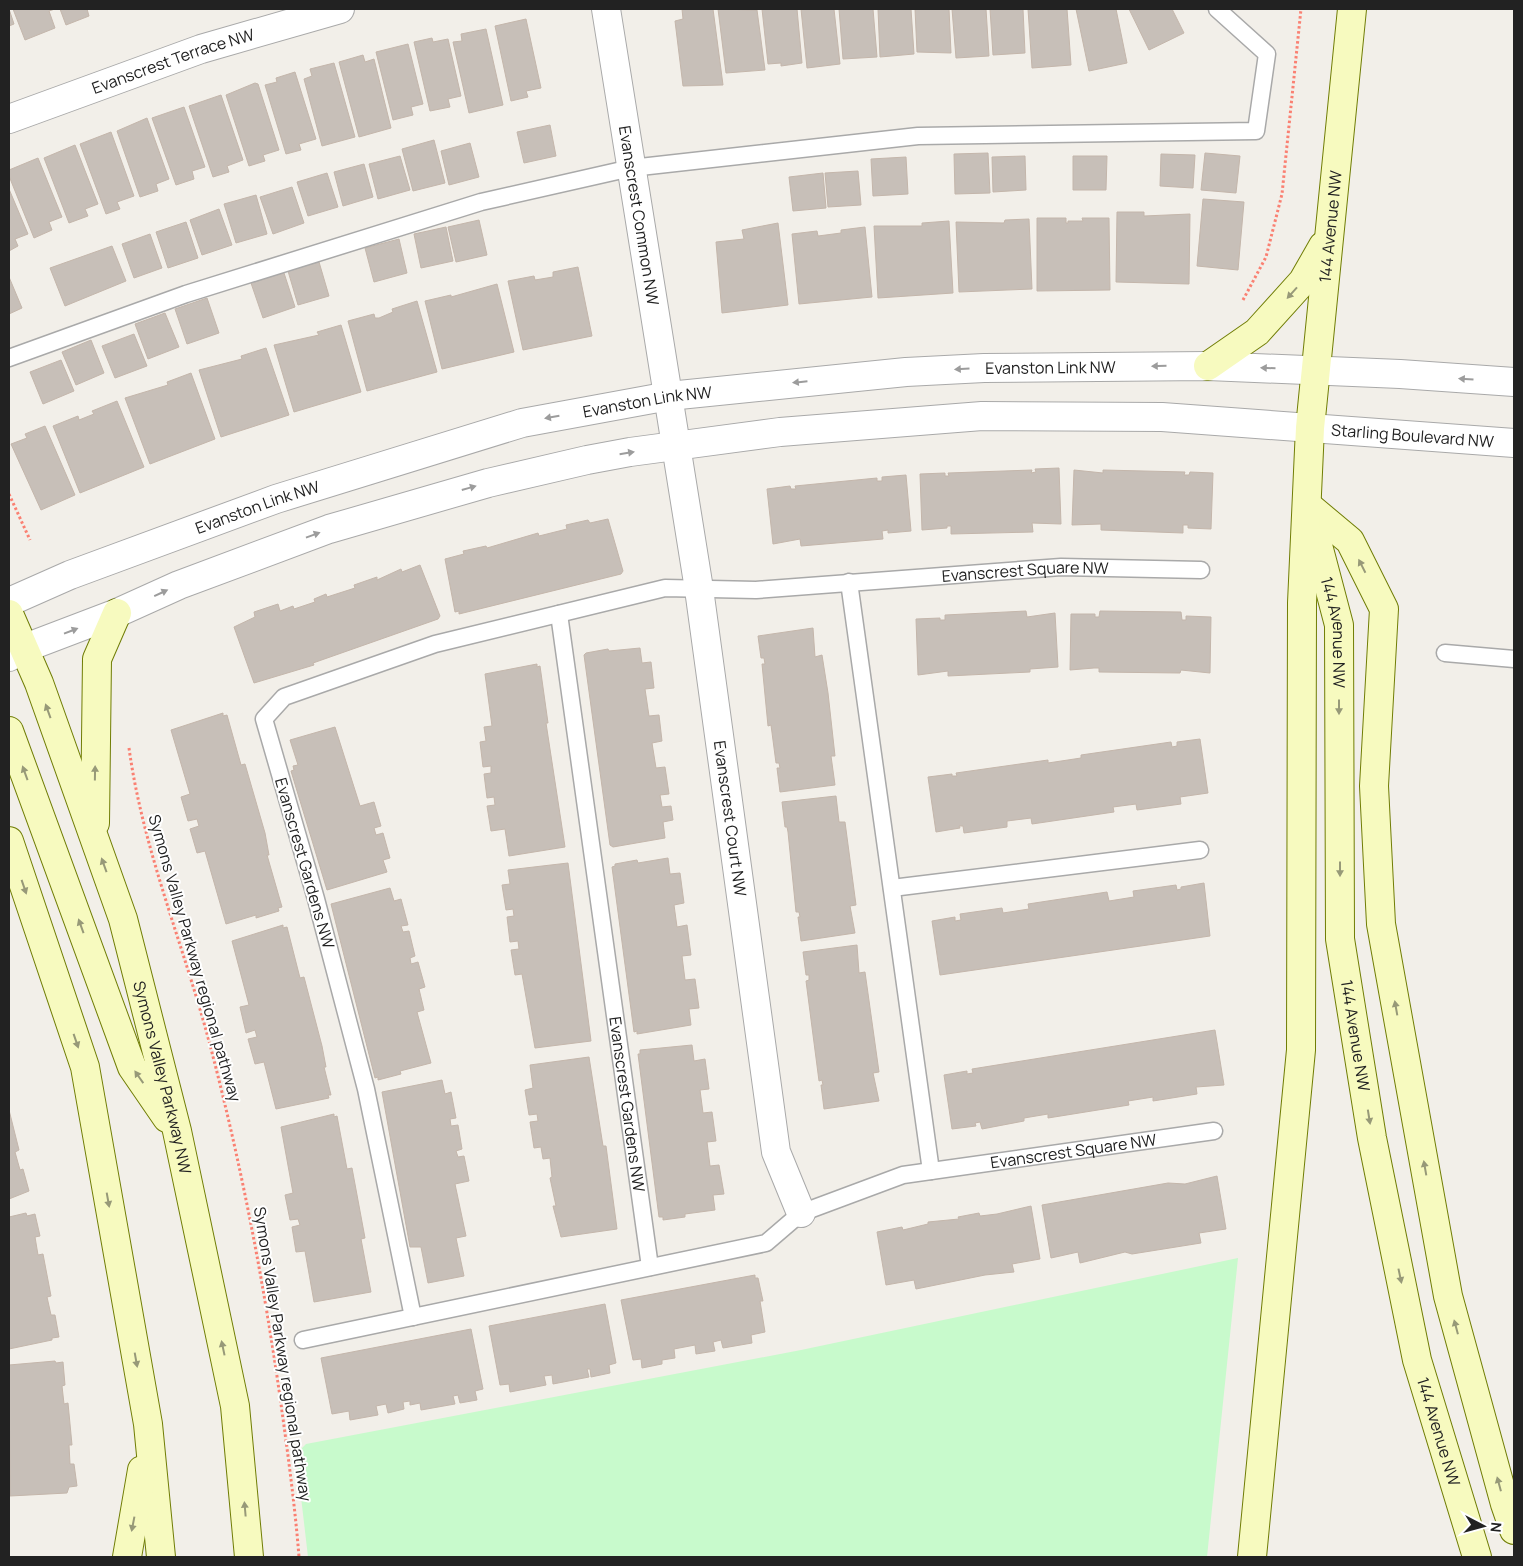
<svg xmlns="http://www.w3.org/2000/svg" width="1523" height="1566" viewBox="0 0 1523 1566" font-family="Manrope,sans-serif">
	<rect width="100%" height="100%" fill="#f2efe9"/>
	<path fill="#c8facc" d="M1238,1258l-31,299h-899l-12,-103 10,-10 495,-94z"/>
	<g fill="#c7bfb8" stroke="#c4b6ab">
		<path d="M9,9l5,15 -5,2z"/>
		<path d="M13,9h42l-6,2 6,17 -30,12z"/>
		<path d="M60,9h27l2,7 -23,9z"/>
		<path d="M682,9h31l10,76 -40,1 -8,-65 8,-2z"/>
		<path d="M718,9l39,1 8,60 -39,3z"/>
		<path d="M762,9h35l5,54 -21,3v-3l-13,1z"/>
		<path d="M801,9h33l6,55 -33,4z"/>
		<path d="M839,9h34l4,48 -34,2z"/>
		<path d="M878,9h33l3,45 -34,3z"/>
		<path d="M915,9h34l2,44 -34,-1z"/>
		<path d="M952,9h34l3,47 -33,2z"/>
		<path d="M990,9h33l2,44 -32,2z"/>
		<path d="M1028,9h39l4,56 -39,3z"/>
		<path d="M1076,9h40l11,54 -38,8z"/>
		<path d="M1129,9h43l12,24 -35,17z"/>
		<path d="M526,19l15,69 -15,3 2,6 -17,4 -16,-75z"/>
		<path d="M486,29l17,76 -34,8 -16,-71 9,-1 -1,-7z"/>
		<path d="M432,38l1,4 15,-3 13,57 -13,3 2,8 -20,4 -16,-69z"/>
		<path d="M408,44l15,60 -12,3 2,8 -20,5 -17,-68z"/>
		<path d="M363,55l2,7 9,-3 17,69 -32,9 -20,-75z"/>
		<path d="M334,63l21,74 -33,9 -18,-67 8,-3 -2,-7z"/>
		<path d="M295,72l21,67 -17,5 2,6 -15,4 -21,-69 12,-3 -1,-4z"/>
		<path d="M255,83l3,1 21,66 -16,5 2,6 -16,5 -23,-71z"/>
		<path d="M221,95l22,65 -16,6 2,6 -16,5 -24,-71z"/>
		<path d="M184,107l21,60 -13,4 2,8 -18,6 -24,-67z"/>
		<path d="M147,118l22,61 -13,5 2,7 -18,6 -23,-66z"/>
		<path d="M550,125l6,31 -32,7 -7,-31z"/>
		<path d="M111,132l23,64 -17,6 3,7 -14,5 -26,-70z"/>
		<path d="M434,140l11,43 -32,8 -11,-42z"/>
		<path d="M470,143l9,34 -30,8 -8,-34z"/>
		<path d="M75,145l23,59 -13,5 3,7 -19,7 -25,-65z"/>
		<path d="M988,153l2,40 -35,1 -1,-40z"/>
		<path d="M1205,153l35,3 -4,37 -35,-3z"/>
		<path d="M1161,154l34,1 -2,33 -33,-2z"/>
		<path d="M400,156l10,34 -32,9 -9,-35z"/>
		<path d="M1025,156l1,34 -33,2 -1,-35z"/>
		<path d="M1073,156h34l-1,34h-33z"/>
		<path d="M906,157l2,37 -35,2 -2,-37z"/>
		<path d="M38,158l24,59 -13,5 3,8 -18,8 -25,-62v-6z"/>
		<path d="M364,164l9,33 -30,9 -9,-34z"/>
		<path d="M858,171l3,34 -33,2 -3,-34z"/>
		<path d="M327,173l11,34 -30,9 -11,-34z"/>
		<path d="M823,173l3,35 -33,3 -4,-34z"/>
		<path d="M292,187l12,36 -31,11 -13,-37z"/>
		<path d="M9,189l19,45 -13,5 3,7 -9,5z"/>
		<path d="M256,195l11,39 -31,9 -12,-39z"/>
		<path d="M1203,199l41,3 -6,68 -41,-4z"/>
		<path d="M219,209l13,36 -30,10 -12,-35z"/>
		<path d="M1117,212h27v4l46,-2 -1,70 -73,-2z"/>
		<path d="M1037,218h29v5h2v-2h15l-1,-3h27l1,72 -73,1z"/>
		<path d="M1029,219l3,70 -73,3 -3,-70 48,1 1,-3z"/>
		<path d="M479,220l8,35 -31,7 -8,-35z"/>
		<path d="M949,221l4,72 -75,5 -4,-72h48v-3z"/>
		<path d="M186,222l12,36 -30,10 -12,-36z"/>
		<path d="M778,223l10,82 -66,8 -6,-71 28,-3 -2,-9z"/>
		<path d="M446,227l7,34 -32,7 -7,-34z"/>
		<path d="M865,227l7,70 -73,7 -7,-70 25,-3 1,5 23,-3v-3z"/>
		<path d="M150,234l12,34 -28,10 -12,-34z"/>
		<path d="M399,239l8,34 -33,9 -9,-34z"/>
		<path d="M112,246l14,35 -61,25 -15,-38z"/>
		<path d="M319,262l10,34 -31,9 -10,-34z"/>
		<path d="M578,267l14,69 -69,14 -15,-69 26,-5 1,4 18,-3v-5z"/>
		<path d="M284,273l11,34 -32,11 -12,-35z"/>
		<path d="M9,277l13,31 -13,6z"/>
		<path d="M497,284l17,68 -72,17 -17,-68 26,-6v2z"/>
		<path d="M207,298l12,35 -32,11 -12,-35z"/>
		<path d="M417,301l20,71 -70,19 -19,-70 26,-7 1,4h4l14,-6 -1,-3z"/>
		<path d="M165,313l14,34 -31,12 -13,-35z"/>
		<path d="M341,325l20,67 -67,20 -20,-67 45,-10 -2,-3z"/>
		<path d="M134,334l13,32 -32,12 -13,-32z"/>
		<path d="M91,340l13,33 -28,12 -14,-33z"/>
		<path d="M266,348l23,67 -68,22 -22,-67 43,-11 -1,-3z"/>
		<path d="M61,360l13,31 -31,13 -13,-32z"/>
		<path d="M191,373l24,66 -65,25 -25,-66 43,-13 -1,-3z"/>
		<path d="M117,401l27,66 -64,26 -27,-67 25,-10 1,4 15,-6 -2,-3z"/>
		<path d="M45,426l30,69 -34,15 -30,-66 16,-6 -2,-4z"/>
		<path d="M1059,468l2,56 -29,-1 1,9 -82,2v-8h-4v2l-25,2 -2,-56 25,-1v3h4l-1,-3 84,-3 -1,3 5,-1 -1,-3z"/>
		<path d="M1074,470l29,3v-3l82,2 -1,3h5l1,-3 23,1 -2,56 -23,-1v-3h-5v8l-82,-3v-6l-29,1z"/>
		<path d="M906,475l5,56 -23,2v-3l-6,1 1,8 -82,7 -1,-7 -27,5 -6,-55 23,-3 1,3h5l-1,-3 82,-8v3h5v-4z"/>
		<path d="M608,519l15,52 -2,3 -162,40v-3l-4,1 -10,-53 19,-5 -1,-3 23,-5 1,2 51,-15 1,3 28,-7 -1,-4 22,-5 2,3z"/>
		<path d="M420,565l20,51 -2,3 -125,44 1,2 -60,18 -20,-56 21,-10 -1,-5 24,-8 2,7 13,-5 1,3 21,-7 -1,-3 12,-5 1,3 28,-9 -1,-3 23,-8v3l24,-11 1,3z"/>
		<path d="M1026,611l1,6 28,-4 3,54 -28,2v3l-82,4v-5l-30,4 -2,-56 24,-1v2h5v-5z"/>
		<path d="M1100,611l81,1 1,8h4v-4l25,1 -1,56 -29,-3 -1,3 -81,-1v-4h-5l-24,2 1,-56h24v3h4z"/>
		<path d="M813,628l2,29 7,-2 6,38 7,63h-4l4,29 -55,7 -3,-24h3l-1,-5h-3l-5,-38 -3,1 -6,-62h3l-1,-6h-3l-3,-22z"/>
		<path d="M640,648l2,15 9,-1 3,26 -9,1 4,27 10,-1 3,26 -10,2 4,25 9,-1 4,27 -9,1 2,12 9,-1 2,14 -10,2 2,16 -52,9 -3,-2 -26,-190 2,-2 22,-4 1,2z"/>
		<path d="M537,664v3l3,-1 8,57h-2l19,124 -56,9 -4,-27 -14,2 -4,-25 8,-1 -1,-8 -7,1 -3,-24 7,-1v-7l-8,1 -3,-25 6,-1 -2,-14 8,-1 -7,-52z"/>
		<path d="M223,713v3l4,-1 14,50 4,-1 20,69 4,22h-2l15,52 -4,1 1,3 -23,7v-3l-30,9 -21,-73 -8,2 -7,-24 9,-3 -2,-7 -9,2 -7,-24 9,-3 -19,-64z"/>
		<path d="M335,727l25,79 14,-4 7,24 -7,2 2,7 7,-2 7,25 -7,2 4,12 -60,18 -36,-119 3,-1 -1,-4 5,-1 -8,-25z"/>
		<path d="M1200,739l8,54 -28,4 1,7 -44,6 -1,-6 -23,3 1,5 -82,12 -1,-6 -24,3v6l-43,6 -1,-7h-4l1,2 -24,4 -8,-55 24,-3v2h5l-1,-3 92,-13v3l33,-5v-3l90,-13 1,5 5,-1v-4z"/>
		<path d="M836,796l3,26h6l11,83 -6,1 5,27 -54,8 -3,-24h2l-1,-5h-3l-8,-80 -1,-5h-2l-3,-25z"/>
		<path d="M668,858l2,16 10,-1 4,30 -10,2 3,22 10,-2 4,30 -9,1 3,24 10,-1 4,29 -10,1 2,16 -54,9v-3l-3,1 -22,-165 3,-1v-2l22,-4 1,3z"/>
		<path d="M568,863l23,178 -56,7 -13,-74 -7,1 -4,-25 8,-1 -1,-8 -8,1 -3,-25 7,-1 -1,-7 -7,1 -4,-25 8,-1 -2,-14z"/>
		<path d="M1204,883l6,53 -270,39 -8,-54 23,-4v4l6,-1 -1,-6 42,-6 1,5 26,-4 -1,-5 79,-12 2,9 25,-4 -1,-6 43,-6 1,5 4,-1v-2z"/>
		<path d="M390,888l4,13 7,-2 7,26 -7,1 2,6 6,-1 6,25 -5,2 1,6 7,-2 7,25 -6,2 5,21 -7,2 14,51 -31,8 1,3 -23,6v-3l-3,1 -44,-174z"/>
		<path d="M283,925v3l4,-1 13,51 4,-1 18,69 4,21h-2l7,28h-3l1,3 -53,11 -12,-47 -9,2 -7,-25 9,-2 -2,-7 -9,3 -6,-26 9,-2 -17,-64z"/>
		<path d="M857,945l2,28 6,-1 14,100 -6,1 6,28 -55,8 -3,-24h2l-1,-5 -3,1 -13,-100 3,-1v-5h-3l-3,-23z"/>
		<path d="M1215,1030l9,55 -28,2 1,7 -44,7v-4l-25,4 1,4 -81,13v-4l-24,4v3l-42,8 -2,-7 -5,1 1,3 -24,3 -8,-54 23,-4v3l6,-1 -1,-4z"/>
		<path d="M692,1045l2,16 11,-2 4,30 -9,1 3,23 9,-1 4,29 -9,1 3,24 9,-1 5,29 -11,1 2,15 -30,4v3l-22,3v-3h-4l-21,-163h2v-4z"/>
		<path d="M589,1057l14,89h3l11,83 -56,8 -8,-31h3l-6,-28 2,-1 -2,-19 -7,1 -2,-12 -7,1 -4,-26 8,-1 -1,-7 -8,1 -4,-25 8,-2 -3,-23z"/>
		<path d="M442,1080l3,14 6,-2 5,26 -6,1 1,7 7,-1 4,24 -6,2 2,6 6,-1 5,25 -14,3 11,52 -10,2 8,38 -36,7 -7,-36h-11l-28,-155z"/>
		<path d="M9,1110l10,40 -4,2 5,18 3,-1 6,22 -20,8z"/>
		<path d="M334,1114v3l3,-1 10,53 5,-1 13,70 -4,1 10,53 -57,10 -9,-51 -9,1 -4,-25 8,-2 -2,-6 -8,1 -5,-25 8,-2 -12,-66z"/>
		<path d="M1217,1176l9,53 -27,4 2,10 -69,11 -7,-2 -45,11 -2,-11 -27,6 -9,-53 126,-22 17,1z"/>
		<path d="M1031,1206l9,53 -28,5 2,8 -29,3 -69,14 -2,-9 -28,5 -9,-53 25,-5 1,3 25,-6v-2l31,-3 -1,-2 21,-4 1,3 17,-2z"/>
		<path d="M26,1213l1,3 8,-2 5,22 -5,1 3,18 5,-1 8,42 -4,1 4,18h4l4,22 -7,1v2l-43,9v-132z"/>
		<path d="M755,1275v3h3l5,23h-3l5,31 -14,3 1,8 -29,5 -2,-8 -8,2 2,9 -19,3 -1,-9 -21,4 1,9 -13,2v4l-20,4 -1,-9 -8,1 -12,-60z"/>
		<path d="M605,1304l11,59 -7,2 1,8 -19,4 -1,-8h-3l2,8 -36,7 -1,-9 -8,1 2,9 -36,7 -1,-8 -9,1 -11,-59z"/>
		<path d="M471,1329l12,60 -8,2 2,9 -17,3 -2,-8 -5,1 2,8 -34,6 -1,-7 -10,2v-4l-7,1 1,7 -16,4 -2,-9 -10,2 2,9 -28,5 -1,-9 -17,3 -11,-56z"/>
		<path d="M55,1361l1,2 7,-1 2,23 -3,1 2,18 4,-1 4,42h-3l1,19h4l3,22 -8,1 -2,6 -57,3 -1,-131z"/>
	</g>
	<g fill="none" stroke-linecap="round" stroke-linejoin="round">
		<defs>
			<g id="service">
				<path d="M9,358l177,-64 295,-92 150,-34 287,-32 338,-5 11,-77 -50,-45"/>
				<path d="M849,582l82,589"/>
				<path id="s1" d="M559,614l91,653"/>
				<path d="M1445,653l69,6"/>
				<path d="M892,888l308,-38"/>
				<path id="s2" d="M413,1317l-47,-228 -50,-190 -52,-180 20,-22 151,-53 230,-56 91,2 305,-23 140,3"/>
				<path id="s3" d="M303,1340l463,-97 35,-30 102,-38 311,-44"/>
			</g>
			<g id="minor">
				<path id="s4" d="M606,9l93,580 77,563 25,61"/>
				<path id="s5" d="M9,119l192,-70 139,-40"/>
			</g>
			<g id="tertiary">
				<path id="s6" d="M9,602l61,-27 206,-76 246,-76 147,-27 237,-24 78,-4 224,-2 192,8 114,8"/>
				<path id="s7" d="M9,657l16,-9 92,-35 62,-28 150,-56 159,-46 99,-23 43,-8 150,-20 202,-16 180,1 352,26"/>
			</g>
			<g id="secondary">
				<path d="M1208,366l49,-34 46,-51 20,-35"/>
				<path d="M1307,505l43,36 34,68 -10,177 7,138 67,372 57,208 9,26"/>
				<path id="s8" d="M1314,530l25,95 1,314 32,199 45,222 60,197"/>
				<path id="s9" d="M9,614l30,69 84,236 54,212 58,275 14,151"/>
				<path d="M9,731l123,336 35,51"/>
				<path d="M95,823l2,-164 20,-46"/>
				<path d="M9,841l76,226 63,357 13,133"/>
				<path d="M127,1557l15,-87"/>
				<path id="s10" d="M1252,1557l49,-507 1,-447 8,-175 42,-419"/>
			</g>
		</defs>
		<use href="#service" stroke="#a9a9a9" stroke-width="19"/>
		<use href="#minor" stroke="#a9a9a9" stroke-width="30"/>
		<use href="#tertiary" stroke="#a9a9a9" stroke-width="30"/>
		<use href="#secondary" stroke="#707d05" stroke-width="30"/>
		<g stroke="#fa8072" stroke-width="3" stroke-dasharray="2.5 2.5" stroke-linecap="butt">
			<path d="M1243,300l23,-43 16,-63 19,-185"/>
			<path d="M9,494l21,46"/>
			<path d="M129,748c14,102 55,198 81,297 31,118 54,238 71,359 7,51 14,102 18,153"/>
		</g>
		<use href="#service" stroke="#fff" stroke-width="16"/>
		<use href="#minor" stroke="#fff" stroke-width="28"/>
		<use href="#tertiary" stroke="#fff" stroke-width="28"/>
		<use href="#secondary" stroke="#f7fabf" stroke-width="28"/>
	</g>
	<defs><path id="oneway-solid" d="M-6-.8H1V-3.2L6.5 0L1 3.2V.8H-6Z" transform="scale(1.25)"/></defs>
	<g fill="#979978">
		<use href="#oneway-solid" transform="translate(1292 293) rotate(132)"/>
		<use href="#oneway-solid" transform="translate(1362 566) rotate(-117)"/>
		<use href="#oneway-solid" transform="translate(1339 707) rotate(90)"/>
		<use href="#oneway-solid" transform="translate(48 711) rotate(-110)"/>
		<use href="#oneway-solid" transform="translate(25 773) rotate(-110)"/>
		<use href="#oneway-solid" transform="translate(95 773) rotate(-89)"/>
		<use href="#oneway-solid" transform="translate(104 865) rotate(-110)"/>
		<use href="#oneway-solid" transform="translate(1340 869) rotate(90)"/>
		<use href="#oneway-solid" transform="translate(24 887) rotate(71)"/>
		<use href="#oneway-solid" transform="translate(81 926) rotate(-110)"/>
		<use href="#oneway-solid" transform="translate(1396 1008) rotate(-100)"/>
		<use href="#oneway-solid" transform="translate(76 1041) rotate(71)"/>
		<use href="#oneway-solid" transform="translate(139 1077) rotate(-125)"/>
		<use href="#oneway-solid" transform="translate(1369 1117) rotate(81)"/>
		<use href="#oneway-solid" transform="translate(1425 1168) rotate(-100)"/>
		<use href="#oneway-solid" transform="translate(108 1200) rotate(80)"/>
		<use href="#oneway-solid" transform="translate(1400 1276) rotate(78)"/>
		<use href="#oneway-solid" transform="translate(1456 1327) rotate(-105)"/>
		<use href="#oneway-solid" transform="translate(223 1348) rotate(-102)"/>
		<use href="#oneway-solid" transform="translate(136 1360) rotate(80)"/>
		<use href="#oneway-solid" transform="translate(1499 1484) rotate(-105)"/>
		<use href="#oneway-solid" transform="translate(245 1509) rotate(-95)"/>
		<use href="#oneway-solid" transform="translate(133 1524) rotate(101)"/>
	</g>
	<g fill="#9c9c9c">
		<use href="#oneway-solid" transform="translate(1159 366) rotate(179)"/>
		<use href="#oneway-solid" transform="translate(1268 368) rotate(-178)"/>
		<use href="#oneway-solid" transform="translate(962 369) rotate(177)"/>
		<use href="#oneway-solid" transform="translate(1466 379) rotate(-176)"/>
		<use href="#oneway-solid" transform="translate(800 382) rotate(174)"/>
		<use href="#oneway-solid" transform="translate(552 417) rotate(170)"/>
		<use href="#oneway-solid" transform="translate(627 453) rotate(-9)"/>
		<use href="#oneway-solid" transform="translate(469 488) rotate(-16)"/>
		<use href="#oneway-solid" transform="translate(313 535) rotate(-20)"/>
		<use href="#oneway-solid" transform="translate(161 593) rotate(-25)"/>
		<use href="#oneway-solid" transform="translate(71 631) rotate(-21)"/>
	</g>
	<g text-anchor="middle" stroke-width="4" stroke-linejoin="round" paint-order="stroke">
		<g font-size="16" fill="#222" stroke="#fff">
			<text dy="6" stroke="none"><textPath href="#s5" startOffset="174">Evanscrest Terrace NW</textPath></text>
			<text dy="6" stroke="none"><textPath href="#s4" startOffset="209">Evanscrest Common NW</textPath></text>
			<text dy="6" stroke="none"><textPath href="#s10" startOffset="1334">144 Avenue NW</textPath></text>
			<text dy="6" stroke="none"><textPath href="#s6" startOffset="1076">Evanston Link NW</textPath></text>
			<text dy="6" stroke="none"><textPath href="#s6" startOffset="671">Evanston Link NW</textPath></text>
			<text dy="6" stroke="none"><textPath href="#s7" startOffset="1441">Starling Boulevard NW</textPath></text>
			<text dy="6" stroke="none"><textPath href="#s6" startOffset="266">Evanston Link NW</textPath></text>
			<text dy="6" stroke="none"><textPath href="#s2" startOffset="1404">Evanscrest Square NW</textPath></text>
			<text dy="6" stroke="none"><textPath href="#s8" startOffset="105">144 Avenue NW</textPath></text>
			<text dy="6" stroke="none"><textPath href="#s4" startOffset="819">Evanscrest Court NW</textPath></text>
			<text transform="translate(305 863) rotate(74)" y="6">Evanscrest Gardens NW</text>
			<text transform="translate(195 958) rotate(74)" y="6">Symons Valley Parkway regional pathway</text>
			<text dy="6" stroke="none"><textPath href="#s8" startOffset="510">144 Avenue NW</textPath></text>
			<text dy="6" stroke="none"><textPath href="#s9" startOffset="489">Symons Valley Parkway NW</textPath></text>
			<text dy="6" stroke="none"><textPath href="#s1" startOffset="495">Evanscrest Gardens NW</textPath></text>
			<text dy="6" stroke="none"><textPath href="#s3" startOffset="800">Evanscrest Square NW</textPath></text>
			<text transform="translate(283 1354) rotate(81)" y="6">Symons Valley Parkway regional pathway</text>
			<text dy="6" stroke="none"><textPath href="#s8" startOffset="915">144 Avenue NW</textPath></text>
		</g>
	</g>
	<rect width="1523" height="1566" fill="none" stroke="#222222" stroke-width="20"/>
	<g transform="translate(1483 1526) rotate(96)" stroke="#ffffff" stroke-width="4" paint-order="stroke">
	<path d="M0-4L9 19L0 12L-9 19Z" fill="#222222"/>
	<text y="-8" font-size="14" font-weight="bold" text-anchor="middle" fill="#222222">N</text>
	</g>
</svg>
